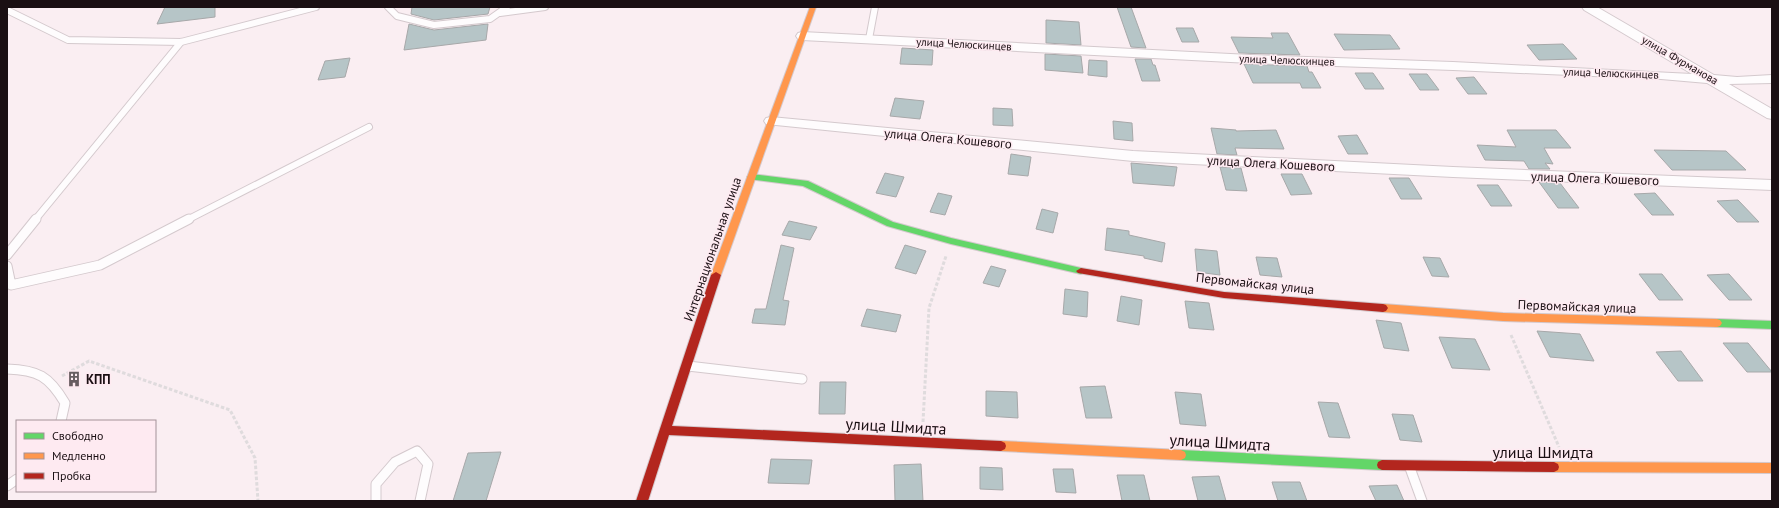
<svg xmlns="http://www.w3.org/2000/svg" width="1779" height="508" viewBox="0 0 1779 508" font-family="'PT Sans',sans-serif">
	<rect width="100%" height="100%" fill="#faeef2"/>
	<g fill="#b6c5c7" stroke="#a7a8a9">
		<path d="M165,7h50v10l-58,7z"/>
		<path d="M412,7h78l-2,7 -54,6 -23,-6z"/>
		<path d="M1117,7h14l15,41 -15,-1z"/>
		<path d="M1046,20l33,2 2,23 -35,-2z"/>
		<path d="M409,24l25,6 54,-6 -2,16 -82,10z"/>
		<path d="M1176,28h17l6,14h-17z"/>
		<path d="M1271,33h17l12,22 -61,-2 -8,-16 42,1z"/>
		<path d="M1334,34l56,1 10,14 -56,1z"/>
		<path d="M1563,44l14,15 -38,1 -12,-15z"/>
		<path d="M902,48l31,2 -1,15 -32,-1z"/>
		<path d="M1045,54l36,2 2,17 -38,-3z"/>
		<path d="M350,58l-5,19 -27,3 7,-19z"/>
		<path d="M1135,59h16l2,6h2l5,16h-18z"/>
		<path d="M1089,60l18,1v16l-19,-2z"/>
		<path d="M1244,64l63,2 2,6h3l9,16h-19l-2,-5h-47z"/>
		<path d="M1355,73h18l11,16h-19z"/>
		<path d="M1409,74h18l12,16h-19z"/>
		<path d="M1474,77l13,17h-19l-12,-16z"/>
		<path d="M895,98l29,3 -4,18 -30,-3z"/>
		<path d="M993,108l19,1 1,17 -20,-1z"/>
		<path d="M1113,121l19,2 1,18 -19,-2z"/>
		<path d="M1211,128l25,2v1l40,-1 8,19 -49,-1 2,7 -20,-1z"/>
		<path d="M1507,130h49l15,18h-27l9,16 -8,-1 5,6h-21l-5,-8 -39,-1 -8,-15 39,2z"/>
		<path d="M1357,135l11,19h-20l-10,-18z"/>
		<path d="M1654,150l72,1 20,19h-74z"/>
		<path d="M1011,154l20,3 -3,19 -20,-2z"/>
		<path d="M1131,163l46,4 -3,19 -41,-3z"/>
		<path d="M1220,167l21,1 6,23 -21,-1z"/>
		<path d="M885,173l19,4 -8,20 -20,-4z"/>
		<path d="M1281,174h21l10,20 -21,1z"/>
		<path d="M1389,178h20l13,21h-21z"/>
		<path d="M1539,182l21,1 19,25h-21z"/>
		<path d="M1477,185h21l14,21h-21z"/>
		<path d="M938,193l14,3 -7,19 -15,-3z"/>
		<path d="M1655,193l19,22h-22l-18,-21z"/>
		<path d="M1738,200l21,22h-22l-20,-21z"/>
		<path d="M1042,209l16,4 -5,20 -17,-4z"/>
		<path d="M789,221l28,6 -7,13 -28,-5z"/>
		<path d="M1107,228l22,3v4l36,8 -3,19 -18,-4v-2l-39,-6z"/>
		<path d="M781,245l13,3 -11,52 6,1 -4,24 -33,-2 3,-14h11z"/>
		<path d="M905,245l21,6 -10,23 -21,-6z"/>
		<path d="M1195,249l22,2 3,24 -23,-3z"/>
		<path d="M1256,257l21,1 5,19 -22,-2z"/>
		<path d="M1423,257l17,1 9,19 -17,-1z"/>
		<path d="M991,266l15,4 -7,17 -16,-4z"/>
		<path d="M1639,274h23l21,26h-24z"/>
		<path d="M1729,274l23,26h-23l-22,-25z"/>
		<path d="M1065,289l23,3 -1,25 -24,-3z"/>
		<path d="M1121,296l21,4 -3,25 -22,-4z"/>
		<path d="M1185,301l24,2 5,27 -25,-2z"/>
		<path d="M867,309l34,6 -5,17 -35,-6z"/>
		<path d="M1376,320l25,3 8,28 -25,-3z"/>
		<path d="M1537,331l43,3 14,27 -44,-4z"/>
		<path d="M1439,337l36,2 15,31 -38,-2z"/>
		<path d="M1723,343h25l24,29h-25z"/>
		<path d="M1681,351l22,30h-25l-22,-29z"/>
		<path d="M820,382h26l-1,32h-26z"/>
		<path d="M1105,386l7,32h-26l-6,-31z"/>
		<path d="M986,391l31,1 1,26 -32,-2z"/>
		<path d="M1175,392l26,2 5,32 -26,-2z"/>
		<path d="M1318,402l20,1 12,35 -21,-1z"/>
		<path d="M1392,414l21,1 9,27 -22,-2z"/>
		<path d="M501,452l-15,49h-33l15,-48z"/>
		<path d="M771,459l41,1 -3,24 -41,-1z"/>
		<path d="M921,464l2,37h-28l-1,-36z"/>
		<path d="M980,467l22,1 1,22 -23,-1z"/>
		<path d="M1053,469h20l3,24 -20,-1z"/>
		<path d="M1117,475h27l6,26h-28z"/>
		<path d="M1219,476l7,25h-28l-6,-24z"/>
		<path d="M1272,482h28l7,19h-29z"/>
		<path d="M1397,485l7,16h-28l-7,-15z"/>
	</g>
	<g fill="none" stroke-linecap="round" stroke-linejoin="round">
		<defs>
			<g id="lane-far1">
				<path d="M388,7l9,9 37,9 56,-6 17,-12"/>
				<path d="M7,10l61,30 113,2 135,-35"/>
				<path d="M500,13l45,-6"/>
				<path d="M869,39l6,-32"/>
				<path d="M35,220l146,-178"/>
				<path d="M187,220l182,-93"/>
			</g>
			<g id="lane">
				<path d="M7,255l29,-36"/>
				<path d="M7,266l4,19 89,-20 89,-46"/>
				<path d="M688,366l114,13"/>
				<path d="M7,369c31,1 42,7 58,34l-4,18"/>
				<path d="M1410,468l12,33"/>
				<path d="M7,486l10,-7"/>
				<path d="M376,501v-17l19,-22 22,-11 11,13 -8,37"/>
			</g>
			<g id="street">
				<path d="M1582,7h15l117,68 23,2 35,-2v8l-43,1 43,25v10l-5,-1 -60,-35 -46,-4 -208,-9 -203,-7 -448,-23 -4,-1 -2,-3 2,-3 4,-1 448,23 203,7 239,12 -108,-64z"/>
				<path d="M771,117l362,34 320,16 319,13v10l-319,-13 -320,-16 -367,-37 -2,-3 2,-3z"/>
			</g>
			<g id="fast">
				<path d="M751,174l57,7 85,41 58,16 130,30 5,3 -5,3 -130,-30 -64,-18 -84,-40 -55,-7 -1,-2z"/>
				<path d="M1717,319l55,2v8l-55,-2 -3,-1 -2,-3 2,-3z"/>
				<path d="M1181,450l201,10 4,2 1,3 -1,3 -4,2 -201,-10 -4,-2 -1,-3 1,-3z"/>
			</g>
			<g id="slow">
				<path d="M810,7h6l-95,268 -5,3 -3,-1 -2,-2z"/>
				<path d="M1383,304l120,9 214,6 3,1 2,3 -2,3 -3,1 -214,-6 -120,-9 -3,-1 -2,-3 2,-3z"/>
				<path d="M1001,441l180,9 4,2 1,3 -1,3 -4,2 -180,-9 -4,-2 -1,-3 1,-3z"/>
				<path d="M1554,462l218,1v10l-218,-1 -4,-2 -1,-3 1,-3z"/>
			</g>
			<g id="jam">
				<path d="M1081,268l143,24 159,12 3,1 2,3 -2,3 -3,1 -159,-14 -146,-25 -2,-2z"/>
				<path d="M716,272l5,3 -49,151 329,15 4,2 1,3 -1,3 -4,2 -332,-16 -21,66h-12l75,-226z"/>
				<path d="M1382,460l172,2 4,2 1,3 -1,3 -4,2 -172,-2 -4,-2 -1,-3 1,-3z"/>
			</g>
		</defs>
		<use href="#lane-far1" stroke="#d4c9cd" stroke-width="8"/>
		<use href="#lane" stroke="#d4c9cd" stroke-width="11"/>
		<use href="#street" stroke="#d4c9cd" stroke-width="2"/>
		<use href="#fast" stroke="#d4c9cd" stroke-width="2"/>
		<use href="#slow" stroke="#d4c9cd" stroke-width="2"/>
		<use href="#jam" stroke="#d4c9cd" stroke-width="2"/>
		<g stroke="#dfdbdd" stroke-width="3" stroke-dasharray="3.5 2" stroke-linecap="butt">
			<path d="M1511,335l48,112"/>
			<path d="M62,376l27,-15 141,49 25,48 3,43"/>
			<path d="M923,422l6,-114 17,-52"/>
		</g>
		<use href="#lane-far1" stroke="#fefcfd" stroke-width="6"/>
		<use href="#lane" stroke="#fefcfd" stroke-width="9"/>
		<use href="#street" fill="#fefcfd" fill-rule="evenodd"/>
		<use href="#fast" fill="#63d668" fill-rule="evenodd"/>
		<use href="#slow" fill="#ff974d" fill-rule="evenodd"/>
		<use href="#jam" fill="#b3261e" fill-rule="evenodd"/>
	</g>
	<defs>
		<symbol id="building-bare" viewBox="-9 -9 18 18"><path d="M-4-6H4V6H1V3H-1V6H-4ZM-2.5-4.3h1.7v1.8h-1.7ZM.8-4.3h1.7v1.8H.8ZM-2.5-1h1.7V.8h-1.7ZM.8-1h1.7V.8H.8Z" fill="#685d61" stroke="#feeaf1" stroke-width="2.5" paint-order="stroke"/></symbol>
	</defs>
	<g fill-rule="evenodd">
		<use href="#building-bare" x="63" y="368" width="22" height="22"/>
	</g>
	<g text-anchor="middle" stroke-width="3" stroke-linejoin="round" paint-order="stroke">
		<g font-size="11" fill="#1a0f13" stroke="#feeaf1">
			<text transform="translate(964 44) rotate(3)" y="4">улица Челюскинцев</text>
			<text transform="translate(1287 60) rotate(2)" y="4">улица Челюскинцев</text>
			<text transform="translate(1680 60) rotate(30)" y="4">улица Фурманова</text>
			<text transform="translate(1611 73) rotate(2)" y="4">улица Челюскинцев</text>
		</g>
		<g font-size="13" fill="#1a0f13" stroke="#feeaf1">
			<text transform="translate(948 138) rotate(5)" y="5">улица Олега Кошевого</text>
			<text transform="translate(1271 163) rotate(3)" y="5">улица Олега Кошевого</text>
			<text transform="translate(1595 178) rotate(2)" y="5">улица Олега Кошевого</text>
			<text transform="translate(712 249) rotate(-71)" y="5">Интернациональная улица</text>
			<text transform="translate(1255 283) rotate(6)" y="5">Первомайская улица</text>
			<text transform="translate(1577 306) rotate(2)" y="5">Первомайская улица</text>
		</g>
		<g font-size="13" font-weight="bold" fill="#1a0f13" stroke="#feeaf1" text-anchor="start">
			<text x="86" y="384">КПП</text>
		</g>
		<g font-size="16" fill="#1a0f13" stroke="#feeaf1">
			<text transform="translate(896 426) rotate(3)" y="6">улица Шмидта</text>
			<text transform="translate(1220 442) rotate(3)" y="6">улица Шмидта</text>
			<text x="1543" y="458">улица Шмидта</text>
		</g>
	</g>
	<rect width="1779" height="508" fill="none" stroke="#1a0f13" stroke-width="16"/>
	<rect x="16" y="420" width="140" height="72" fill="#feeaf1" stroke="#a39298"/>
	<rect x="24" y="433" width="20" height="6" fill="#63d668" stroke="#a39298"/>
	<text x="52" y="440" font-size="12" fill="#1a0f13">Свободно</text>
	<rect x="24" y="453" width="20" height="6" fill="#ff974d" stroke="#a39298"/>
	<text x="52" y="460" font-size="12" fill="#1a0f13">Медленно</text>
	<rect x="24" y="473" width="20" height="6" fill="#b3261e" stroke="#a39298"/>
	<text x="52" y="480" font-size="12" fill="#1a0f13">Пробка</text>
</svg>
